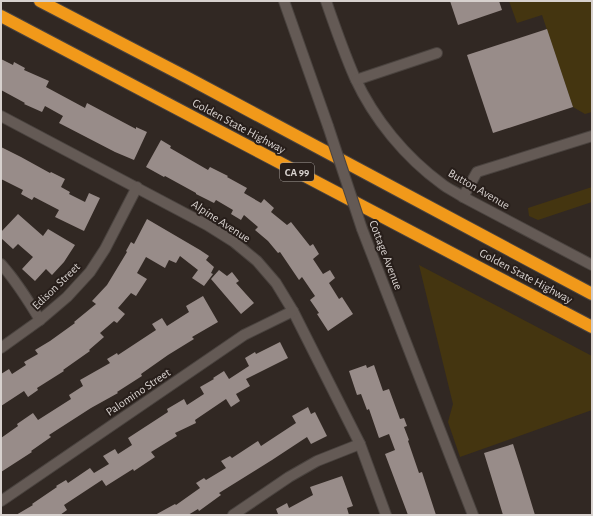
<svg xmlns="http://www.w3.org/2000/svg" width="593" height="516" viewBox="0 0 593 516" font-family="'Alegreya Sans',sans-serif">
	<rect width="100%" height="100%" fill="#312823"/>
	<g fill="#443510">
		<path d="M509,1h83v111l-7,2 -12,-7 -31,-92 -25,8z"/>
		<path d="M592,187v15l-54,18 -9,-4 -1,-8z"/>
		<path d="M419,265l173,91v54l-132,47 -12,-35 5,-18z"/>
	</g>
	<g fill="#988c89">
		<path d="M450,1h49l3,9 -44,15z"/>
		<path d="M547,29l26,78 -80,26 -26,-78z"/>
		<path d="M1,59l12,6 1,-3 11,6 -1,2 25,11 -3,6 39,21 2,-5 49,26v-2l11,5 -13,28 -19,-8 -56,-29 4,-7 -18,-10 -3,6 -18,-8 1,-1 -24,-13z"/>
		<path d="M161,140l10,6 -1,2 38,22 2,-3 18,9 -1,1 20,11 -3,5 17,10 3,-4 10,9 -3,4 16,13 4,-3 19,24 3,-2 6,10 -6,5 10,15 7,-4 5,8 -6,5 10,16 3,-2 11,17 -25,17 -11,-17 2,-1 -9,-13 5,-4 -13,-19 -3,3 -19,-28 -2,1 -10,-12 -13,-11 3,-3 -14,-12 -3,5 -10,-6 2,-4 -17,-10 -2,3 -18,-9v-1l-31,-17 -1,1 -18,-10z"/>
		<path d="M1,147l20,10 29,16 1,-1 14,7 -4,8 9,5 -1,2 16,8 4,-9 11,5 -16,33 -29,-14 4,-7 -25,-13 -2,3 -11,-6 2,-4 -22,-11z"/>
		<path d="M18,214l25,22 5,-7 27,16 -11,17 -12,13 -6,-6 -11,12 -13,-12 11,-12 -15,-13 -5,5 -12,-11v-6z"/>
		<path d="M147,219l53,31 9,6 -3,4 8,7 -3,6 2,1 -9,12 -12,-8 6,-8 -18,-14 -4,7 -7,-3 -4,8 -19,-11 -9,16 10,6 -11,17 -5,-3 -13,15 7,6 -8,9 -3,-2 -14,12 4,4 -15,13 1,1 -27,19 1,1 -27,17 1,2 -10,7 -4,-6 -23,15v-32l8,-5 3,5 14,-9 -2,-3 14,-8 -3,-4 15,-9 25,-18 -1,-1 22,-18 -4,-3 15,-16 20,-33 -1,-1 5,-9 3,2z"/>
		<path d="M219,270l8,6 5,-4 7,9 -3,2 18,20 -13,11 -30,-35z"/>
		<path d="M203,296l15,26 -26,15 2,2 -26,16 -27,19 1,2 -25,16 1,1 -27,15 -42,27 2,2 -20,14 1,1 -31,20v-34l17,-12 -1,-2 16,-11 5,7 33,-21 -2,-4 14,-9 -3,-6 30,-17 -3,-4 10,-6 1,2 38,-25 -4,-6 10,-6 5,8 22,-14 -3,-6z"/>
		<path d="M280,342l8,16 -42,21 4,7 -14,8 4,7 -9,6 -5,-8 -31,21 1,3 -21,10 2,3 -26,16 4,5 -21,14 -1,-2 -27,17 -4,-6 -38,25 3,5 -7,5h-44l17,-10 -1,-1 25,-17 -1,-1 10,-6 2,3 22,-15 4,5 15,-9 -6,-8 12,-7 3,5 14,-9 -4,-7 40,-26 -1,-3 17,-10 3,6 17,-11 -4,-7 14,-8 -1,-1 11,-7 5,8 20,-13 -4,-8 10,-6 1,2z"/>
		<path d="M366,365l1,3 7,-3 9,26 6,-2 11,30 4,-1 3,8 -3,1 5,13 -1,1 11,32 3,-1 14,43h-28l-23,-61 10,-4 -6,-16 -10,4 -10,-29 -2,1 -6,-16 -4,1 -8,-24z"/>
		<path d="M308,407l3,7 4,-2 12,24 -16,8 -4,-7 -35,23 -53,33 2,2 -22,16 -1,-2 -10,6h-33l20,-11 1,1 24,-17 -4,-5 8,-5 2,2 20,-12 -5,-7 9,-5 2,2 26,-17 3,5 35,-23 -4,-7z"/>
		<path d="M513,444l8,25 14,46h-32l-7,-23 -12,-39z"/>
		<path d="M342,476l11,30 -6,2 2,7h-73l2,-1 -2,-5 11,-6 2,5 24,-13 -3,-8z"/>
	</g>
	<g fill="none" stroke-linecap="round" stroke-linejoin="round">
		<defs>
			<g id="minor">
				<path d="M284,1l44,125"/>
				<path d="M326,1c9,26 18,52 29,77 19,41 50,79 87,106 6,5 14,8 21,13l129,68"/>
				<path d="M356,80l81,-27"/>
				<path d="M1,116l206,109 27,17 23,19 19,22 17,28 67,133 26,71"/>
				<path d="M463,197l14,-25 115,-36"/>
				<path d="M362,229l111,286"/>
				<path d="M1,264c16,18 27,36 39,56"/>
				<path d="M1,348l39,-28 27,-23 23,-25 15,-23 32,-62"/>
				<path d="M1,501l243,-166 49,-24"/>
				<path d="M233,515l56,-38 28,-16 43,-17"/>
			</g>
			<g id="highway">
				<path d="M40,1l148,77 404,216"/>
				<path d="M1,16l591,311"/>
			</g>
		</defs>
		<use href="#minor" stroke="#4a433f" stroke-width="12"/>
		<use href="#highway" stroke="#4a433f" stroke-width="14"/>
		<use href="#minor" stroke="#645a55" stroke-width="10"/>
		<use href="#highway" stroke="#f1991a" stroke-width="12"/>
		<defs>
			<path id="minor-bridge" d="M328,126l34,103"/>
		</defs>
		<use href="#minor-bridge" stroke="#4a433f" stroke-width="12" stroke-linecap="butt"/>
		<use href="#minor-bridge" stroke="#645a55" stroke-width="10"/>
	</g>
	<g text-anchor="middle" stroke-width="4" stroke-linejoin="round" paint-order="stroke">
		<rect fill="#271e1a" stroke="#a29b98" stroke-width="1" x="280" y="163" width="34" height="18" rx="3"/>
		<g font-size="11" font-weight="bold" fill="#d7d1ce">
			<text x="297" y="176">CA 99</text>
		</g>
		<g font-size="12" fill="#d7d1ce" stroke="#271e1a">
			<text transform="translate(239 126) rotate(28)" y="4">Golden State Highway</text>
			<text transform="translate(479 189) rotate(30)" y="4">Button Avenue</text>
			<text transform="translate(221 221) rotate(33)" y="4">Alpine Avenue</text>
			<text transform="translate(386 255) rotate(69)" y="4">Cottage Avenue</text>
			<text transform="translate(526 276) rotate(28)" y="4">Golden State Highway</text>
			<text transform="translate(56 286) rotate(-44)" y="4">Edison Street</text>
			<text transform="translate(138 392) rotate(-34)" y="4">Palomino Street</text>
		</g>
	</g>
	<rect width="593" height="516" fill="none" stroke="#d7d1ce" stroke-width="4"/>
</svg>
